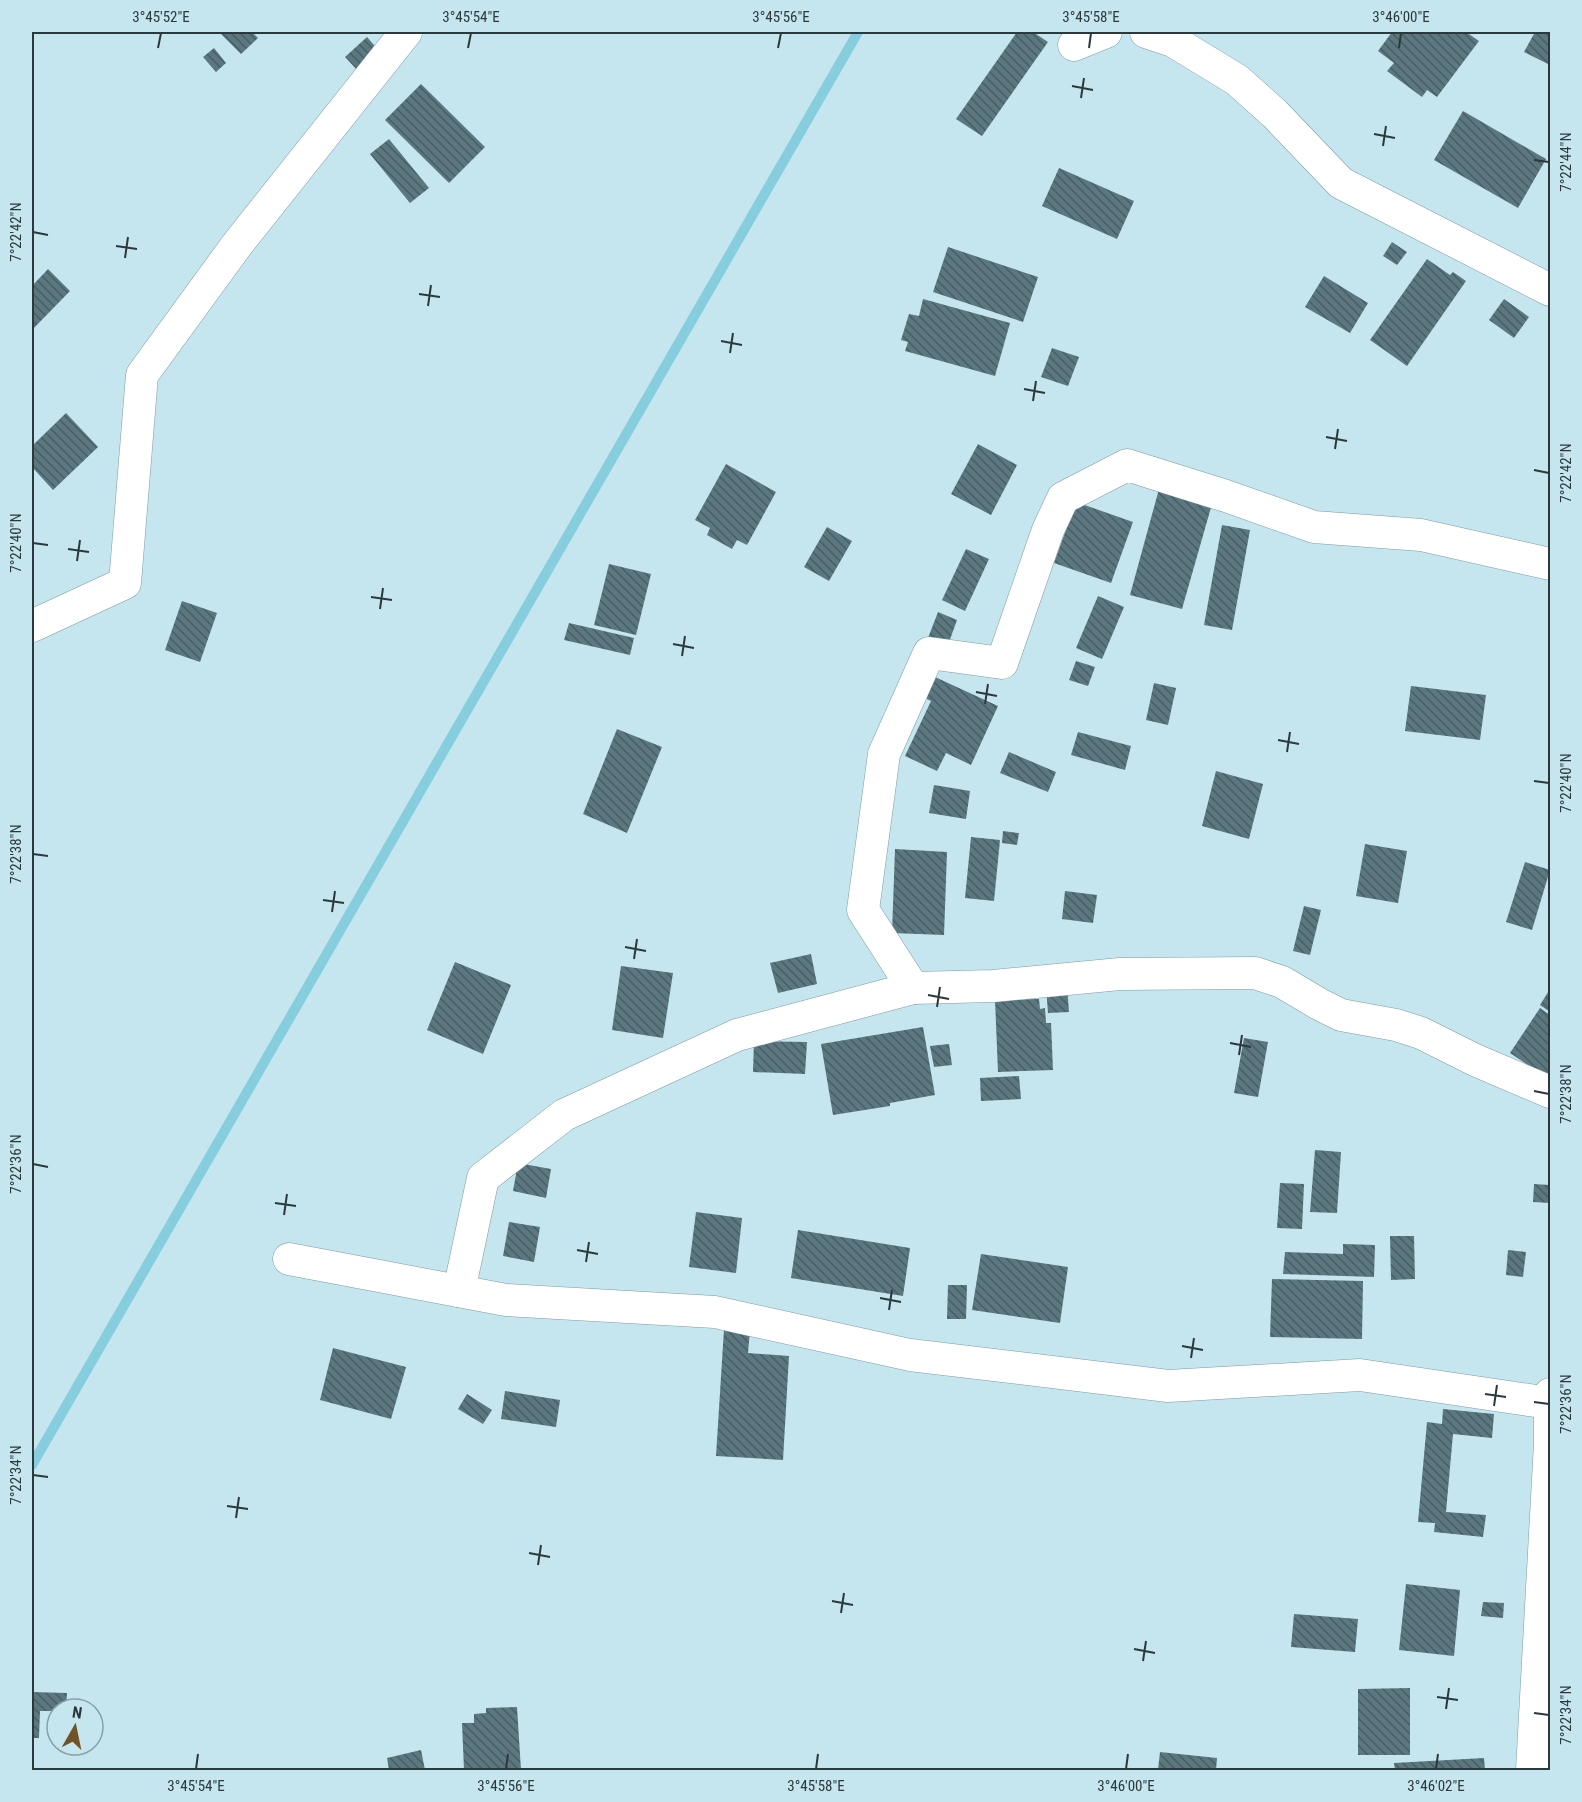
<svg xmlns="http://www.w3.org/2000/svg" width="1582" height="1802" viewBox="0 0 1582 1802" font-family="'Roboto Condensed',sans-serif">
	<defs>
		<pattern id="building-back-hatch" width="6" height="6" patternUnits="userSpaceOnUse" patternTransform="scale(1.5)"><rect width="6" height="6" fill="#5b7880"/><path d="M-1 5l2 2M0 0l6 6M5-1l2 2" fill="none" stroke="#485e64"/></pattern>
	</defs>
	<rect width="100%" height="100%" fill="#c6e6ef"/>
	<g fill="none" stroke-linecap="round" stroke-linejoin="round">
		<path stroke="#86cdde" stroke-width="10" d="M32,1465l826,-1433"/>
	</g>
	<g fill="url(#building-back-hatch)">
		<path d="M219,32h33l6,6 -17,16z"/>
		<path d="M1017,32h16l15,10 -66,94 -26,-17z"/>
		<path d="M1392,32h74l13,9 -42,56 -10,-7 -5,7 -35,-26 7,-8 -16,-12z"/>
		<path d="M1535,32h15v33l-26,-13z"/>
		<path d="M367,37l13,15 -22,19 -13,-14z"/>
		<path d="M214,48l12,15 -10,9 -13,-15z"/>
		<path d="M421,84l64,63 -36,36 -64,-63z"/>
		<path d="M1463,111l83,48 -28,49 -84,-48z"/>
		<path d="M389,139l40,49 -19,15 -40,-49z"/>
		<path d="M1059,168l75,33 -17,38 -75,-33z"/>
		<path d="M1392,242l15,10 -10,13 -14,-9z"/>
		<path d="M948,247l90,30 -15,45 -90,-30z"/>
		<path d="M1427,259l23,16 3,-3 13,9 -59,85 -37,-26z"/>
		<path d="M48,269l22,22 -38,39v-44z"/>
		<path d="M1324,276l44,27 -18,30 -45,-26z"/>
		<path d="M923,299l87,24 -15,53 -90,-25 3,-9 -7,-2 8,-26 10,2z"/>
		<path d="M1504,299l25,18 -15,21 -25,-18z"/>
		<path d="M1052,348l27,9 -11,29 -27,-9z"/>
		<path d="M66,413l32,34 -45,43 -21,-23v-21z"/>
		<path d="M978,444l39,21 -26,50 -40,-21z"/>
		<path d="M726,464l50,28 -29,53 -10,-5 -5,9 -25,-14 3,-7 -15,-8z"/>
		<path d="M1159,489l53,15 -30,105 -52,-14z"/>
		<path d="M1076,502l57,20 -22,61 -57,-20z"/>
		<path d="M1222,525l28,5 -18,100 -28,-5z"/>
		<path d="M827,527l25,14 -23,40 -25,-14z"/>
		<path d="M966,549l23,10 -24,52 -23,-11z"/>
		<path d="M609,564l42,10 -15,61 -42,-10z"/>
		<path d="M1098,596l26,11 -22,52 -26,-11z"/>
		<path d="M182,601l35,12 -17,49 -35,-12z"/>
		<path d="M938,612l19,8 -9,25 -20,-7z"/>
		<path d="M569,623l65,15 -4,17 -66,-15z"/>
		<path d="M1076,661l19,6 -7,19 -19,-6z"/>
		<path d="M935,677l63,29 -27,59 -25,-12 -9,18 -32,-15 26,-55 -6,-3z"/>
		<path d="M1154,683l22,5 -8,37 -22,-5z"/>
		<path d="M1411,686l75,9 -6,45 -75,-9z"/>
		<path d="M617,729l45,18 -35,86 -44,-19z"/>
		<path d="M1078,732l53,14 -6,24 -54,-15z"/>
		<path d="M1009,752l47,20 -8,20 -48,-19z"/>
		<path d="M1216,771l47,13 -14,55 -47,-13z"/>
		<path d="M934,785l36,6 -4,28 -37,-6z"/>
		<path d="M1003,831l16,2 -2,12 -15,-2z"/>
		<path d="M971,837l29,3 -6,61 -29,-3z"/>
		<path d="M1365,844l42,7 -9,52 -42,-7z"/>
		<path d="M895,849l52,3 -3,83 -52,-2z"/>
		<path d="M1525,862l25,8 -18,60 -26,-8z"/>
		<path d="M1065,891l32,4 -4,28 -31,-4z"/>
		<path d="M1304,906l17,4 -11,45 -17,-4z"/>
		<path d="M811,954l6,30 -39,9 -8,-30z"/>
		<path d="M455,962l56,23 -28,69 -56,-24z"/>
		<path d="M621,966l52,7 -10,65 -51,-8z"/>
		<path d="M1067,985l2,27 -21,1 -2,-26z"/>
		<path d="M1550,989v23l-10,-7z"/>
		<path d="M1039,999l1,10 5,-1 1,15h5l2,47 -55,2 -3,-72z"/>
		<path d="M1540,1008l10,7v65l-40,-27z"/>
		<path d="M923,1027l12,68 -45,8v3l-57,9 -12,-71z"/>
		<path d="M1244,1038l24,4 -10,55 -24,-4z"/>
		<path d="M754,1041l53,1 -2,32 -52,-2z"/>
		<path d="M949,1044l3,21 -18,2 -4,-21z"/>
		<path d="M1019,1076l2,23 -40,2 -1,-23z"/>
		<path d="M1315,1150l26,2 -4,61 -27,-1z"/>
		<path d="M518,1163l33,6 -5,29 -33,-7z"/>
		<path d="M1280,1183l24,1 -2,45 -25,-1z"/>
		<path d="M1534,1184l16,1v18l-17,-1z"/>
		<path d="M696,1212l46,6 -6,55 -47,-6z"/>
		<path d="M509,1222l31,5 -6,35 -31,-6z"/>
		<path d="M798,1230l112,18 -7,48 -112,-18z"/>
		<path d="M1390,1236h24l1,43 -24,1z"/>
		<path d="M1343,1244l32,1 -1,32 -91,-3 2,-22 58,2z"/>
		<path d="M1508,1250l18,2 -3,25 -17,-2z"/>
		<path d="M981,1254l87,13 -8,56 -88,-13z"/>
		<path d="M1272,1279l91,2 -1,58 -92,-2z"/>
		<path d="M948,1285h19l-1,34h-19z"/>
		<path d="M724,1329l26,1 -2,23 41,3 -6,104 -67,-4z"/>
		<path d="M333,1348l73,19 -15,52 -71,-19z"/>
		<path d="M505,1391l55,9 -4,27 -55,-8z"/>
		<path d="M467,1394l25,16 -9,14 -25,-15z"/>
		<path d="M1443,1409l51,5 -2,24 -39,-4 -7,78 40,3 -3,22 -49,-5 1,-9 -17,-1 9,-100 15,2z"/>
		<path d="M1406,1584l54,6 -6,66 -55,-6z"/>
		<path d="M1483,1602l21,1 -1,15 -22,-2z"/>
		<path d="M1294,1614l64,5 -3,33 -64,-5z"/>
		<path d="M1410,1688v67h-52v-66z"/>
		<path d="M32,1692l35,1 -1,16h-9v2h-17l-1,27h-7z"/>
		<path d="M517,1707l4,63h-57l-2,-47h12v-9l12,-1v-5z"/>
		<path d="M421,1750l4,20h-36l-2,-12z"/>
		<path d="M1160,1752l57,6 -1,12h-58z"/>
		<path d="M1484,1758l1,12h-90l-1,-7z"/>
	</g>
	<g fill="none" stroke-linecap="round" stroke-linejoin="round">
		<defs>
			<g id="street">
				<path d="M1146,32l27,9 64,39 38,34 66,69 209,107"/>
				<path d="M1074,45l32,-13"/>
				<path d="M1550,564l-129,-29 -107,-8 -88,-31 -99,-31 -64,33 -15,32 -46,133 -73,-10 -45,101 -21,156 50,78 80,-2 127,-12 135,-1 27,9 37,22 22,11 55,10 25,8 54,27 75,32"/>
				<path d="M32,626l93,-43 17,-208 94,-129 170,-214"/>
				<path d="M289,1259l217,41 209,12 195,43 258,31 192,-11 189,28"/>
				<path d="M459,1291l24,-113 81,-63 173,-80 176,-47"/>
				<path d="M1532,1770l18,-327v-49"/>
			</g>
		</defs>
		<use href="#street" stroke="#7c9ba3" stroke-width="33"/>
		<use href="#street" stroke="#fff" stroke-width="32"/>
	</g>
	<path fill="none" stroke="#2c393c" stroke-width="2" d="M158,48l3,-15M468,48l3,-15M778,48l3,-15M1089,48l2,-15M1399,48l2,-15M1072,86l21,4M1081,98l3,-20M1374,134l21,4M1383,146l3,-20M1534,160l15,2M33,232l15,3M116,246l21,3M125,258l3,-21M419,294l21,3M428,306l3,-21M721,341l21,4M730,353l3,-20M1024,389l21,4M1033,401l3,-20M1326,437l21,4M1335,449l3,-20M1534,470l15,3M33,543l15,2M68,549l21,3M77,561l3,-21M371,597l21,3M380,609l3,-21M673,644l21,4M682,656l3,-20M976,692l21,4M985,704l3,-20M1278,740l21,4M1287,752l3,-20M1534,781l15,2M33,854l15,2M323,900l21,3M332,912l3,-21M625,947l21,4M634,959l3,-20M928,995l21,4M937,1007l3,-20M1230,1043l21,4M1239,1055l3,-20M1534,1091l15,3M33,1164l15,3M275,1203l21,3M284,1215l3,-21M577,1250l21,4M586,1262l3,-20M880,1298l21,4M889,1310l3,-20M1182,1346l21,4M1191,1358l3,-20M1485,1394l21,3M1534,1402l15,2M1494,1406l3,-21M33,1475l15,2M227,1506l21,3M236,1518l3,-21M529,1553l21,4M538,1565l3,-20M832,1601l21,4M841,1613l3,-20M1134,1649l21,4M1143,1661l3,-20M1437,1697l21,3M1446,1709l3,-21M1534,1713l15,2M196,1769l2,-15M506,1769l2,-15M816,1769l2,-15M1126,1769l2,-15M1436,1769l2,-15"/>
	<rect width="1582" height="1802" fill="none" stroke="#c6e6ef" stroke-width="66"/>
	<g transform="translate(75 1727) rotate(9)"><circle r="28" fill="#c6e6ef" stroke="#88a1a7" stroke-width="1.5"/>
	<path d="M0-4.5L10 22L0 15L-10 22Z" fill="#705427"/>
	<text y="-9" font-size="16" font-weight="bold" text-anchor="middle" fill="#2c393c">N</text>
	</g>
	<rect x="33" y="33" width="1516" height="1736" fill="none" stroke="#2c393c" stroke-width="2"/>
	<g font-size="15" text-anchor="middle" fill="#2c393c">
		<text x="161" y="22">3°45'52"E</text>
		<text x="471" y="22">3°45'54"E</text>
		<text x="781" y="22">3°45'56"E</text>
		<text x="1091" y="22">3°45'58"E</text>
		<text x="1401" y="22">3°46'00"E</text>
		<text transform="translate(1566 162) rotate(-90)" y="5">7°22'44"N</text>
		<text transform="translate(16 232) rotate(-90)" y="5">7°22'42"N</text>
		<text transform="translate(1566 473) rotate(-90)" y="5">7°22'42"N</text>
		<text transform="translate(16 543) rotate(-90)" y="5">7°22'40"N</text>
		<text transform="translate(1566 783) rotate(-90)" y="5">7°22'40"N</text>
		<text transform="translate(16 854) rotate(-90)" y="5">7°22'38"N</text>
		<text transform="translate(1566 1094) rotate(-90)" y="5">7°22'38"N</text>
		<text transform="translate(16 1164) rotate(-90)" y="5">7°22'36"N</text>
		<text transform="translate(1566 1404) rotate(-90)" y="5">7°22'36"N</text>
		<text transform="translate(16 1475) rotate(-90)" y="5">7°22'34"N</text>
		<text transform="translate(1566 1715) rotate(-90)" y="5">7°22'34"N</text>
		<text x="196" y="1791">3°45'54"E</text>
		<text x="506" y="1791">3°45'56"E</text>
		<text x="816" y="1791">3°45'58"E</text>
		<text x="1126" y="1791">3°46'00"E</text>
		<text x="1436" y="1791">3°46'02"E</text>
	</g>
</svg>
